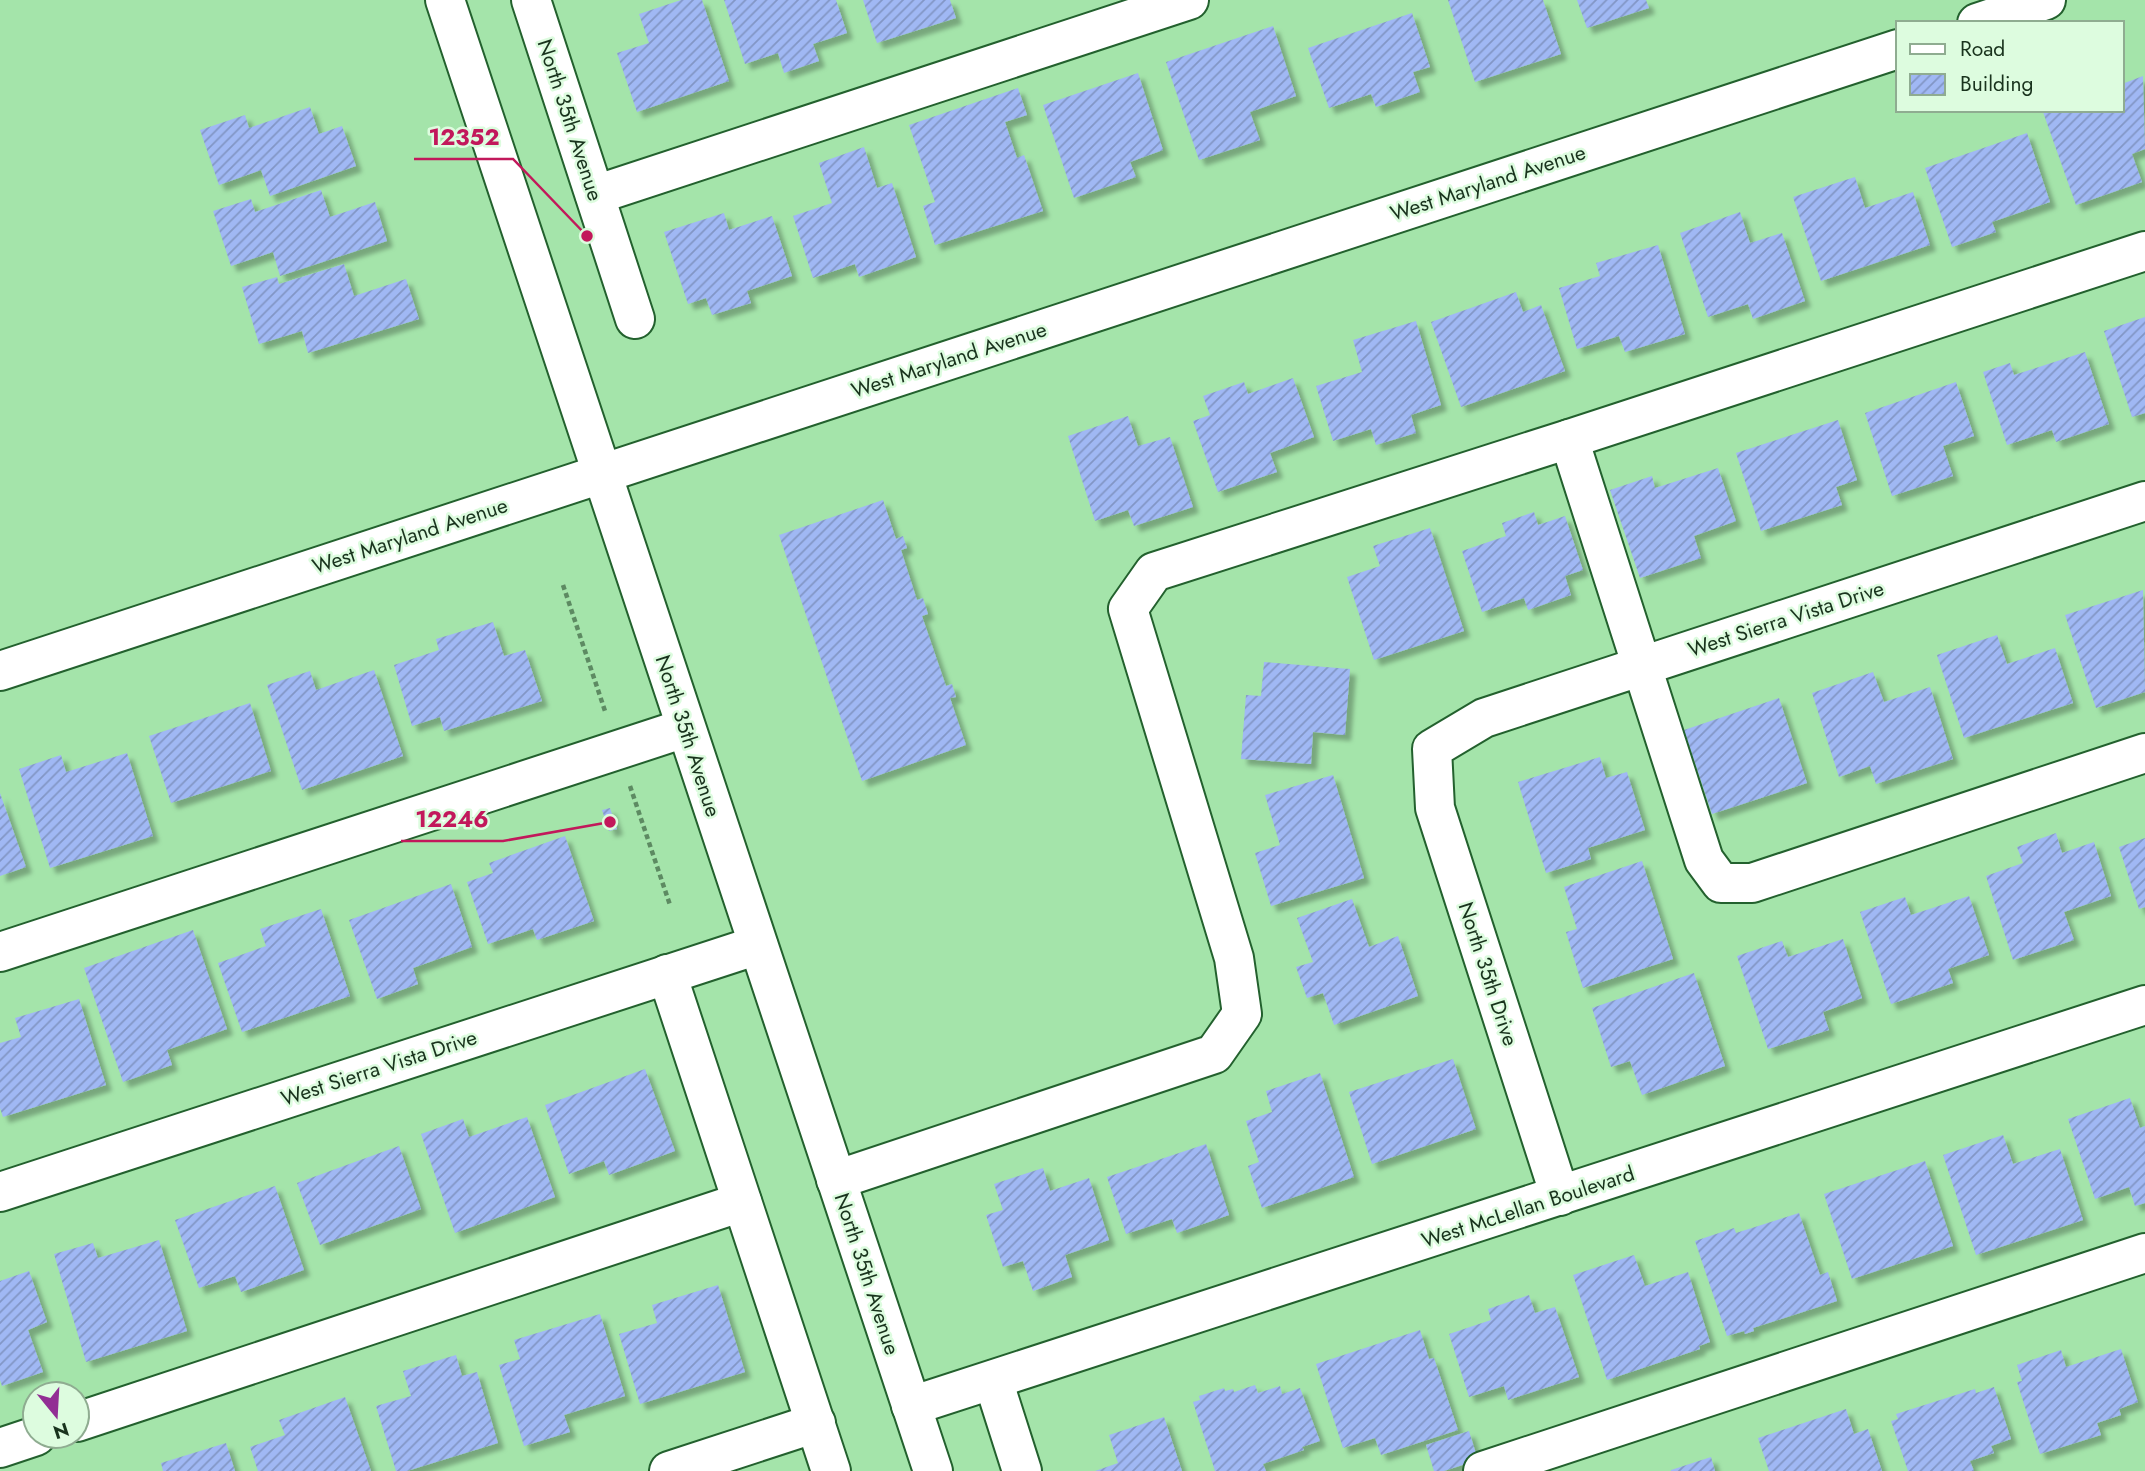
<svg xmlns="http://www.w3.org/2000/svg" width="2145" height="1471" viewBox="0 0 2145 1471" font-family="Jost,sans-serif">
	<defs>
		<pattern id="building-hatch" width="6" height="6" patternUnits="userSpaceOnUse" patternTransform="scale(1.75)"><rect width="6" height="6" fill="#a0b8f4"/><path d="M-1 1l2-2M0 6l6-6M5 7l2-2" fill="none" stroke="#8296c5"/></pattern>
		<filter id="shadow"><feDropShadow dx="6" dy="6" stdDeviation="2" flood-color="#0004"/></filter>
	</defs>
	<rect width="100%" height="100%" fill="#a4e4aa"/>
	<g fill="url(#building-hatch)" filter="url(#shadow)">
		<path d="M681,0h21l27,81 -92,31 -20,-59 32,-10 -10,-29z"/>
		<path d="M724,0h112l11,33 -34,11 6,17 -35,12 -6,-20 -33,11z"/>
		<path d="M863,0h87l6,18 -79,25z"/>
		<path d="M1448,0h95l18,54 -86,28z"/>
		<path d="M1577,0h69l3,8 -62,20z"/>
		<path d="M1412,13l18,54 -17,5 7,20 -44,15 -5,-13 -42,14 -21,-60z"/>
		<path d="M1273,26l23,70 -46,16 10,28 -61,20 -33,-98z"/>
		<path d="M1138,73l25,77 -33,12 6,15 -62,21 -31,-93z"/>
		<path d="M2143,76l2,73 -13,5 10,28 -66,23 -33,-93 79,-2v-26z"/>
		<path d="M1018,88l9,27 -22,7 12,36 7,-3 19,56 -108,34 -12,-39 12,-4 -26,-77z"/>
		<path d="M310,107l9,27 23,-8 14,40 -86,30 -9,-26 -42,15 -19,-55 45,-15 4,13z"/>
		<path d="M2027,133l23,69 -58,20 4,10 -44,15 -27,-79z"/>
		<path d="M864,147l13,41 15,-5 24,74 -57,20 -4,-13 -42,14 -20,-62 39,-13 -13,-40z"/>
		<path d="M1855,177l10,31 48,-16 17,53 -109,36 -28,-84z"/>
		<path d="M321,190l9,27 45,-15 12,39 -107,35 -7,-24 -42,14 -18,-55 38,-12 4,13z"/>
		<path d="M1740,212l10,31 32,-10 23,68 -52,18 -5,-15 -40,13 -28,-84z"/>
		<path d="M724,213l5,17 43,-14 20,60 -45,15 4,12 -39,12 -6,-17 -18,6 -24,-72z"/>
		<path d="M1658,245l27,89 -60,18 -6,-16 -42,13 -18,-61 41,-12 -4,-13z"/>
		<path d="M344,264l10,32 52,-17 13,40 -111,34 -6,-22 -43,13 -17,-57 35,-10 2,7z"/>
		<path d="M1516,292l7,20 18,-7 24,66 -104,36 -30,-85z"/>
		<path d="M2145,317v96l-13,4 -28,-86z"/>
		<path d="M1416,321l25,84 -30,10 5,18 -40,12 -5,-16 -38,12 -17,-55 46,-14 -9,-32z"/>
		<path d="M2085,352l24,72 -53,18 -4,-12 -45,15 -24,-73 27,-9 4,12z"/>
		<path d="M1293,378l21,59 -44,16 7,19 -59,20 -25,-71 17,-6 -7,-19 41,-14 4,12z"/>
		<path d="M1956,382l18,54 -31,10 10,30 -61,20 -27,-83z"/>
		<path d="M1128,416l10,30 32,-9 23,70 -59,19 -6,-16 -33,11 -27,-85z"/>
		<path d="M1838,420l19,60 -21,7 6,18 -81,26 -25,-78z"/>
		<path d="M1718,468l18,53 -42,15 7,22 -61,20 -30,-88 42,-14 3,12z"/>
		<path d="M883,500l13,39 7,-3 4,12 -6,2 16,50 6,-2 5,16 -6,2 24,70 6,-2 4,13 -6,1 16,47 -104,36 -83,-246z"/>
		<path d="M1534,512l4,13 27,-9 18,54 -18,6 6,19 -43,15 -4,-12 -42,14 -20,-61 44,-15 -4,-13z"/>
		<path d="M1430,528l34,103 -90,29 -27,-83 33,-11 -7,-20z"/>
		<path d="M2143,590l2,102 -49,16 -31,-93z"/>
		<path d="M493,622l11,34 21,-6 17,51 -98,30 -4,-14 -28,9 -18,-61 45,-15 -3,-11z"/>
		<path d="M1997,635l10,29 48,-16 18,55 -109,35 -27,-83z"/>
		<path d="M1264,662l86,7 -5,66 -32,-3 -2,32 -70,-5 5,-64 15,1z"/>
		<path d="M374,670l29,86 -101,34 -35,-105 43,-14 6,19z"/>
		<path d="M1873,672l11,30 46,-15 23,72 -77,25 -6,-18 -31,11 -27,-84z"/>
		<path d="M1779,698l28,85 -95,31 -28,-84z"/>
		<path d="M250,703l21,68 -100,32 -22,-67z"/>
		<path d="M127,753l26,83 -103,32 -31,-99 42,-14 5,17z"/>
		<path d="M1600,757l6,21 21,-6 18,58 -57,18 3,11 -45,14 -28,-91z"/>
		<path d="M1333,775l31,103 -93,28 -16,-53 25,-8 -15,-50z"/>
		<path d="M0,793l26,74 -26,9z"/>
		<path d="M610,808l7,21 -8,2 -7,-21z"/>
		<path d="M2056,833l6,20 32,-11 17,54 -47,16 10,28 -61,20 -27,-84 37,-13 -6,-16z"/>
		<path d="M565,836l29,85 -57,19 -4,-11 -45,15 -21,-62 26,-9 -4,-10z"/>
		<path d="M2145,838v69l-6,2 -20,-62z"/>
		<path d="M1642,861l31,98 -90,29 -17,-56 11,-3 -13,-42z"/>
		<path d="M451,884l21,63 -59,21 5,16 -41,15 -28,-79z"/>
		<path d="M1969,896l20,59 -41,14 5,14 -62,21 -31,-92 45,-15 6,18z"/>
		<path d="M1352,899l17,48 29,-11 20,60 -84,29 -11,-32 -16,5 -11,-31 17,-5 -16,-44z"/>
		<path d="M321,909l29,87 -108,36 -24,-69 48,-17 -6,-17z"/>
		<path d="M193,930l34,99 -60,21 5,15 -49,17 -39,-114z"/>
		<path d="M1843,939l19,59 -39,14 6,18 -61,19 -31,-93 45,-15 6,16z"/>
		<path d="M1694,973l31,93 -83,29 -12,-34 -19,6 -19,-59z"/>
		<path d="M79,999l27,86 -103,32 -3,-9v-65l21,-6 -6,-19z"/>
		<path d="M1453,1059l23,70 -104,35 -23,-72z"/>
		<path d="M645,1069l30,82 -66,24 -5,-14 -35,13 -24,-69z"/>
		<path d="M1320,1073l34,104 -92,31 -14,-42 11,-4 -13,-41 26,-9 -6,-21z"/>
		<path d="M2130,1098l10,30 5,-2v77l-10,3 -6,-19 -34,12 -27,-80z"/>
		<path d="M527,1117l28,80 -100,36 -34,-99 42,-15 6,18z"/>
		<path d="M2003,1135l10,29 47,-15 23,71 -107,35 -33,-100z"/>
		<path d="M1206,1144l23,71 -52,18 -5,-14 -46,15 -19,-57z"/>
		<path d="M399,1146l22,63 -101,36 -23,-62z"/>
		<path d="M1925,1161l28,85 -101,33 -28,-85z"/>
		<path d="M1043,1168l7,23 39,-13 20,62 -44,15 7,22 -39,14 -10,-30 -20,6 -17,-52 17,-5 -9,-26z"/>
		<path d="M275,1186l29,84 -63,22 -6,-16 -36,12 -24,-68z"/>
		<path d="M1799,1213l21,62 8,-3 9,29 -84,27 1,3 -9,3 -1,-3 -17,5 -32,-95 39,-13 2,5z"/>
		<path d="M159,1240l28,91 -101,31 -32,-108 39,-11 5,15z"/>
		<path d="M1634,1255l11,31 43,-14 22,70 -11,4 1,3 -93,31 -34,-105z"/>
		<path d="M29,1271l18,51 -19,8 15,42 -41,14 -2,-6v-99z"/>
		<path d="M718,1285l27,87 -105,32 -21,-70 38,-11 -5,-18z"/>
		<path d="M1529,1295l6,18 20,-6 24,70 -71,23 -4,-14 -35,11 -20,-63 42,-14 -3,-11z"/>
		<path d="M600,1314l25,82 -61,19 6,17 -46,14 -25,-81 21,-6 -6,-19z"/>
		<path d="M1420,1330l9,29 5,-1 24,72 -77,25 -6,-17 -32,10 -27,-84z"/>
		<path d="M2121,1349l17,53 -19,7 2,6 -24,8 4,12 -61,19 -23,-72 5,-1 -5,-16 44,-15 5,17z"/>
		<path d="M456,1355l6,21 15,-4 21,71 -91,28h-11l-20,-65 35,-10 -8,-25z"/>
		<path d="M1255,1385l3,8 22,-7 2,8 18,-6 20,53 -18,6 2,3 -41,14 3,7h-51l-22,-69 7,-2 -1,-4 25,-8 1,3 8,-2 1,3z"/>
		<path d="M1994,1387l17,52 -20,7 3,7 -24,8 4,10h-66l-17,-50 7,-2 -2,-5 79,-25 1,4z"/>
		<path d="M345,1397l26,74h-113l-8,-24 35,-12 -6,-15z"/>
		<path d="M1846,1409l8,25 14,-5 14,42h-113l-11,-33z"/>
		<path d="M1164,1417l18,54h-87l23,-8 -9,-28z"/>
		<path d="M1469,1431l9,29 -34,11h-10l-8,-26z"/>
		<path d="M226,1443l9,28h-72l-2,-8z"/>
		<path d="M1711,1457l4,14h-44v-1z"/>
	</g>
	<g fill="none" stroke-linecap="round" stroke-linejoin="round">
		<defs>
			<g id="minor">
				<path d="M531,0l104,319"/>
				<path d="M1977,23l69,-23"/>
				<path d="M595,195l594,-195"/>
				<path d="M1569,439l135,421 17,23h31l393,-130"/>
				<path d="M0,671l1898,-622"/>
				<path d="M0,952l685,-224"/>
				<path d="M667,974l164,497"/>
				<path d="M836,1180l378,-126 28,-40 -8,-56 -106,-349 26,-37 415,-133 576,-188"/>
				<path d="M0,1192l758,-247"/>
				<path d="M1560,1196l-125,-388 -3,-59 52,-31 661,-217"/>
				<path d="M993,1380l29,91"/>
				<path d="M911,1406l1234,-401"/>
				<path d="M77,1422l665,-220"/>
				<path d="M0,1448l36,-12"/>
				<path d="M669,1471l147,-48"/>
				<path d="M1483,1471l662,-218"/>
			</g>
			<path id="major" d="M445,0l488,1471"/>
		</defs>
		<use href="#minor" stroke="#23612e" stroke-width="42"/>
		<use href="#major" stroke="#23612e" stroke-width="42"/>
		<g stroke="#5d8a62" stroke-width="4.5" stroke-dasharray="5 3.5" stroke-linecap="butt">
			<path d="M563,585l42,126"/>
			<path d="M630,786l40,119"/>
		</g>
		<use href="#minor" stroke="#fff" stroke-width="38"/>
		<use href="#major" stroke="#fff" stroke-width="38"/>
	</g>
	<g text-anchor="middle" stroke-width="5" stroke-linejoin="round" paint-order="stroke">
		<g font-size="21" fill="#19331d" stroke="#ddfcdf">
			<text transform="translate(570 120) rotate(72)" y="7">North 35th Avenue</text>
			<text transform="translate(1488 183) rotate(-18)" y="7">West Maryland Avenue</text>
			<text transform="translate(949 360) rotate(-18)" y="7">West Maryland Avenue</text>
			<text transform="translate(410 536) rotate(-18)" y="7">West Maryland Avenue</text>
			<text transform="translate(1786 619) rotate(-18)" y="7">West Sierra Vista Drive</text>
			<text transform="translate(688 736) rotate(72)" y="7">North 35th Avenue</text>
			<text transform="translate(1488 974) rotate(72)" y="7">North 35th Drive</text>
			<text transform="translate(379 1068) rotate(-18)" y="7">West Sierra Vista Drive</text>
			<text transform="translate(1528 1207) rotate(-18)" y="7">West McLellan Boulevard</text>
			<text transform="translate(867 1274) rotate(72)" y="7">North 35th Avenue</text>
		</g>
	</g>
	<path fill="none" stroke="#c2185b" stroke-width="2.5" d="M587 236L513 159H414M610 822L503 841H401"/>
	<g fill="#c2185b" stroke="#ddfcdf" stroke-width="2.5">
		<circle cx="587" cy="236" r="7"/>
		<circle cx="610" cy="822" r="7"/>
	</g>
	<g font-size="23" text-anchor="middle" font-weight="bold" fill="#c2185b" stroke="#ddfcdf" stroke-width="5" stroke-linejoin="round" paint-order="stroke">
		<text x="464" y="145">12352</text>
		<text x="452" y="827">12246</text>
	</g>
	<rect x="1896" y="21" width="228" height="91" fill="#ddfcdf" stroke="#8fac91" stroke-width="2"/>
	<rect x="1910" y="44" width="35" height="10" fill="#ffffff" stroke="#8fac91" stroke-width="2"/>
	<text x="1960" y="56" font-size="21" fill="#19331d">Road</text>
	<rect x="1910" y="74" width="35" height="21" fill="url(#building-hatch)" stroke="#8fac91" stroke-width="2"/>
	<text x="1960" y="91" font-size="21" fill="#19331d">Building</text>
	<g transform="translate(56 1415) rotate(162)"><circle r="33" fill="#ddfcdf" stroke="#8fac91" stroke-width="2"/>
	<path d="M0-5L12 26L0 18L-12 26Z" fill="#922e94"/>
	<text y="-10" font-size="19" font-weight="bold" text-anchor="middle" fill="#19331d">N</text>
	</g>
</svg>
